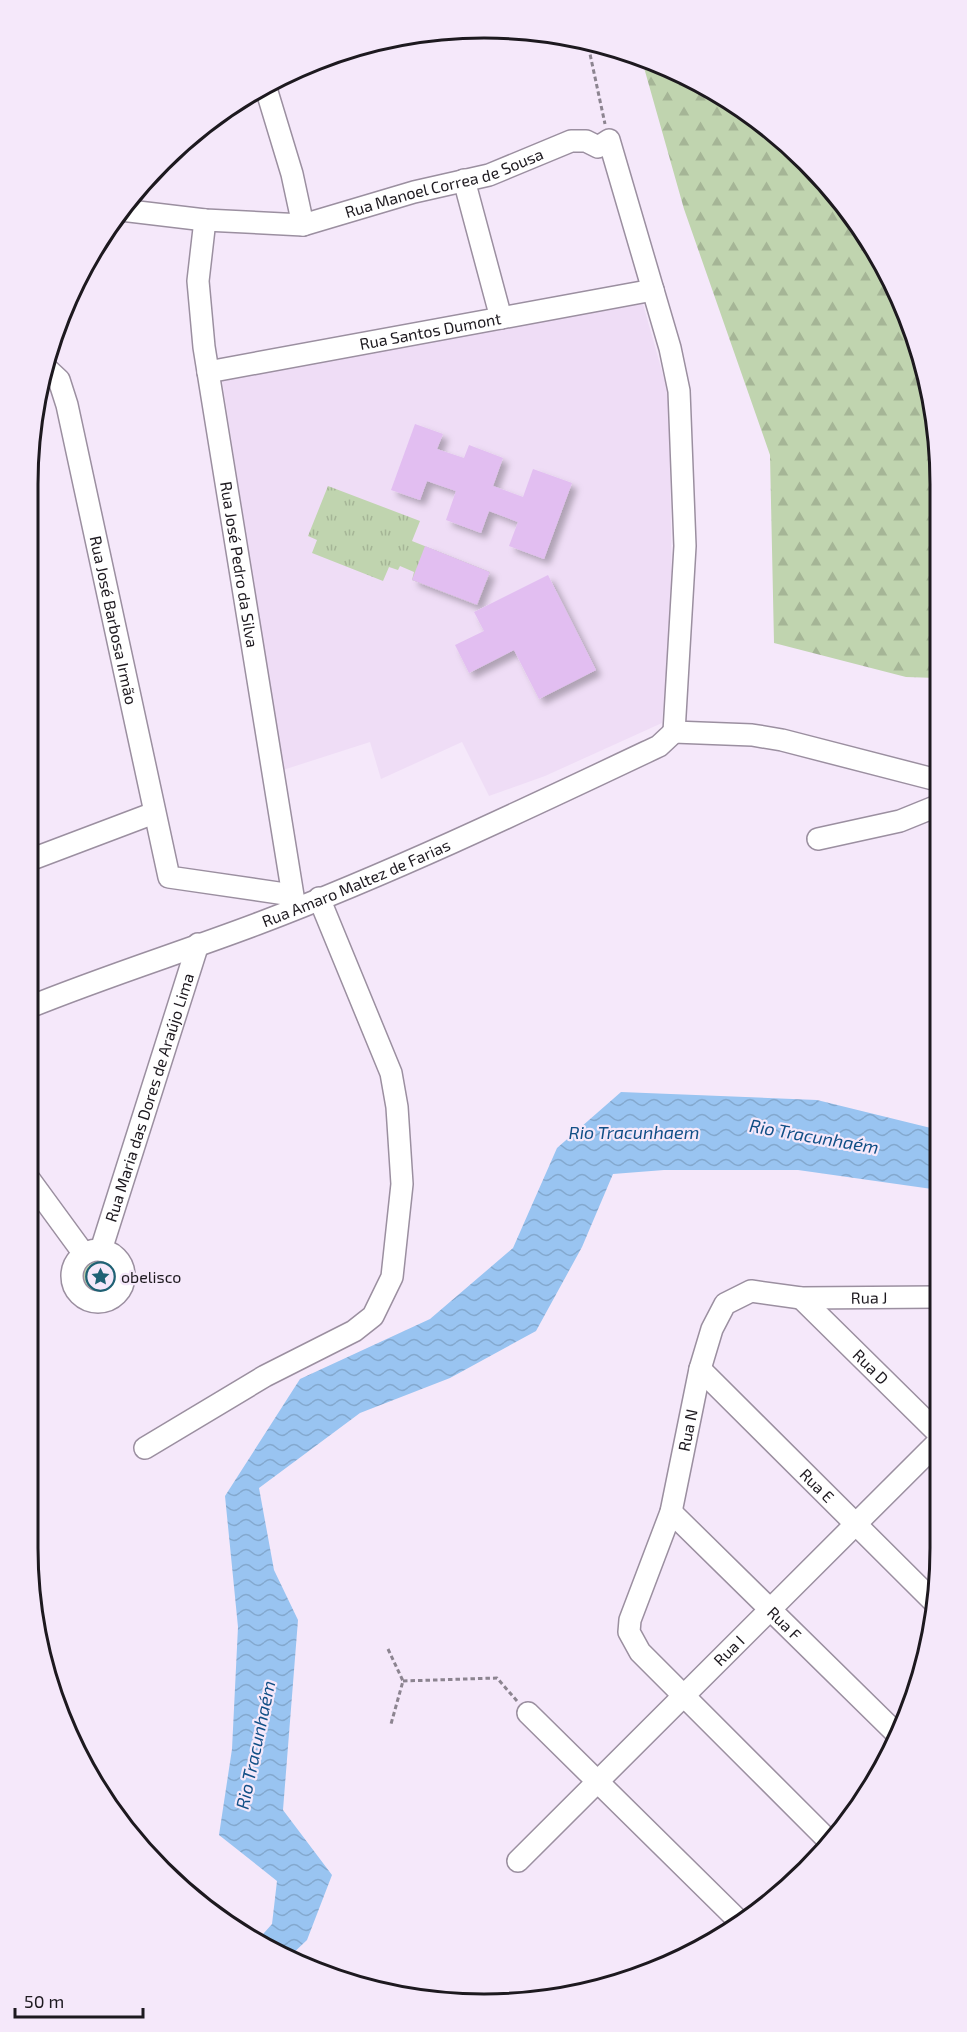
<svg xmlns="http://www.w3.org/2000/svg" width="967" height="2032" viewBox="0 0 967 2032" font-family="'Exo 2',sans-serif">
	<defs>
		<pattern id="forest-firs" width="22" height="20" patternUnits="userSpaceOnUse" patternTransform="scale(1.5)"><rect width="22" height="20" fill="#c0d4af"/><path d="M5 1l3.5 6h-7zM16 11l3.5 6h-7z" fill="#a5b596"/></pattern>
		<pattern id="park-tufts" width="24" height="20" patternUnits="userSpaceOnUse" patternTransform="scale(1.5)"><rect width="24" height="20" fill="#c0d4af"/><path d="M3 7l-1-3M5 7V3M7 7l1-3M15 17l-1-3M17 17v-4M19 17l1-3" fill="none" stroke="#a5b596"/></pattern>
		<pattern id="water-waves" width="16" height="10" patternUnits="userSpaceOnUse" patternTransform="scale(1.5)"><rect width="16" height="10" fill="#99c4f1"/><path d="M0 5q4-4 8 0t8 0" fill="none" stroke="#83a8ce"/></pattern>
		<filter id="shadow"><feDropShadow dx="5.5" dy="5.5" stdDeviation="3" flood-color="#0004"/></filter>
	</defs>
	<rect width="100%" height="100%" fill="#f5e8fa"/>
	<path fill="#efddf6" d="M643,304l26,92 3,203 -10,124 -117,53 -56,20 -27,-54 -81,37 -11,-37 -87,28 -61,-390z"/>
	<path fill="url(#forest-firs)" d="M641,57l18,5 103,60 83,83 60,103 31,116 1,254 -31,-1 -132,-34 -4,-188 -86,-246z"/>
	<g fill="url(#park-tufts)">
		<path d="M328,486l92,35 -8,20 78,31 -13,33 -65,-25 2,-8 -14,-6 -2,4 -9,-3 -6,14 -71,-28 5,-13 -9,-4z"/>
		<path d="M110,1252l12,13 1,18c-18,37 -65,13 -45,-23z"/>
	</g>
	<path fill="url(#water-waves)" d="M621,1092l196,8 122,30v60l-141,-20h-134l-51,4 -31,73 -46,84 -86,47 -90,35 -101,75 15,82 24,50 -15,190 49,65 -25,65 -20,19 -31,-17 16,-18 5,-43 -58,-46 13,-86 6,-122 -13,-131 75,-117 130,-60 83,-71 44,-100z"/>
	<g fill="#e2bef1" filter="url(#shadow)">
		<path d="M415,424l28,10 -6,15 27,9 5,-13 34,13 -10,28 30,11 10,-28 39,14 -28,76 -35,-13 9,-24 -29,-11 -8,22 -35,-13 10,-29 -29,-10 -7,19 -29,-10z"/>
		<path d="M425,546l65,26 -13,33 -65,-25z"/>
		<path d="M548,575l48,95 -57,29 -25,-49 -45,23 -14,-28 29,-14 -10,-19z"/>
	</g>
	<g fill="none" stroke-linecap="round" stroke-linejoin="round">
		<defs>
			<g id="minor">
				<path d="M265,85l27,89 11,51"/>
				<path d="M464,180l37,138"/>
				<path id="s1" d="M121,210l84,10 98,5 111,-33 75,-17 82,-34h15l12,6 11,-7 61,208 9,43 6,155 -11,186"/>
				<path id="s2" d="M205,220l-7,61 6,66 91,561"/>
				<path id="s3" d="M44,366l15,14 8,25 102,472 123,18"/>
				<path id="s4" d="M208,372l445,-82"/>
				<path d="M674,732l78,3 30,5 155,40"/>
				<path d="M818,839l82,-18 37,-15"/>
				<path d="M27,861l127,-48"/>
				<path id="s5" d="M27,1008c76,-31 153,-55 230,-84 137,-52 269,-115 402,-178l15,-14"/>
				<path d="M27,1176l57,78"/>
				<path id="s6" d="M101,1250l97,-306"/>
				<circle cx="98" cy="1276" r="26"/>
				<path id="s7" d="M801,1298l139,137"/>
				<path id="s8" d="M700,1369l235,234"/>
				<path d="M145,1448l120,-72 89,-45 19,-15 19,-39 10,-93 -5,-77 -6,-34 -72,-175"/>
				<path id="s9" d="M671,1512l227,223"/>
				<path d="M528,1713l213,210"/>
				<path id="s10" d="M831,1843l-191,-191 -11,-20 1,-12 41,-108 29,-143 12,-40 13,-25 26,-13 50,7 138,-1"/>
				<path id="s11" d="M518,1861l422,-421"/>
			</g>
		</defs>
		<use href="#minor" stroke="#9b8fa0" stroke-width="24"/>
		<g stroke="#8c8490" stroke-width="3" stroke-dasharray="4.5 3" stroke-linecap="butt">
			<path d="M587,40l18,84"/>
			<path d="M388,1649l15,32 -12,43"/>
			<path d="M403,1681l94,-3 20,23"/>
		</g>
		<use href="#minor" stroke="#fff" stroke-width="21"/>
	</g>
	<defs>
		<symbol id="sight-ring" viewBox="-11 -11 22 22"><circle r="9.5" fill="#f5e8fa" stroke="#1f6174" stroke-width="1.5"/><path d="M0-6L1.8-2.2L6-1.7L2.9 1.2L3.7 5.4L0 3.3L-3.7 5.4L-2.9 1.2L-6-1.7L-1.8-2.2Z" fill="#1f6174"/></symbol>
	</defs>
	<g fill-rule="evenodd">
		<use href="#sight-ring" x="84" y="1260" width="33" height="33"/>
	</g>
	<g text-anchor="middle" stroke-width="4.5" stroke-linejoin="round" paint-order="stroke">
		<g font-size="16" fill="#1d191f" stroke="#f5e8fa">
			<text dy="6" stroke="none"><textPath href="#s1" startOffset="330">Rua Manoel Correa de Sousa</textPath></text>
			<text dy="6" stroke="none"><textPath href="#s4" startOffset="226">Rua Santos Dumont</textPath></text>
			<text dy="6" stroke="none"><textPath href="#s2" startOffset="348">Rua José Pedro da Silva</textPath></text>
			<text dy="6" stroke="none"><textPath href="#s3" startOffset="267">Rua José Barbosa Irmão</textPath></text>
			<text dy="6" stroke="none"><textPath href="#s5" startOffset="352">Rua Amaro Maltez de Farias</textPath></text>
			<text dy="6" stroke="none"><textPath href="#s6" startOffset="160">Rua Maria das Dores de Araújo Lima</textPath></text>
			<text dy="6" stroke="none"><textPath href="#s10" startOffset="784">Rua J</textPath></text>
			<text dy="6" stroke="none"><textPath href="#s7" startOffset="98">Rua D</textPath></text>
			<text dy="6" stroke="none"><textPath href="#s10" startOffset="504">Rua N</textPath></text>
			<text dy="6" stroke="none"><textPath href="#s8" startOffset="165">Rua E</textPath></text>
			<text dy="6" stroke="none"><textPath href="#s9" startOffset="159">Rua F</textPath></text>
			<text dy="6" stroke="none"><textPath href="#s11" startOffset="298">Rua I</textPath></text>
		</g>
		<g font-size="16" fill="#1d191f" stroke="#f5e8fa" text-anchor="start">
			<text x="121" y="1283">obelisco</text>
		</g>
		<g font-size="18" font-style="italic" fill="#114f86" stroke="#f5e8fa">
			<text x="634" y="1139">Rio Tracunhaem</text>
			<text transform="translate(814 1137) rotate(10)" y="6">Rio Tracunhaém</text>
			<text transform="translate(256 1745) rotate(-78)" y="6">Rio Tracunhaém</text>
		</g>
	</g>
	<path d="M0 0H967V2032H0ZM484 38H484A446 446 0 0 1 930 484V1548A446 446 0 0 1 484 1994H484A446 446 0 0 1 38 1548V484A446 446 0 0 1 484 38Z" fill="#f5e8fa" fill-rule="evenodd"/>
	<path fill="none" stroke="#1d191f" stroke-width="3" d="M484 38H484A446 446 0 0 1 930 484V1548A446 446 0 0 1 484 1994H484A446 446 0 0 1 38 1548V484A446 446 0 0 1 484 38Z"/>
	<path d="M15 2008v9h128v-9" fill="none" stroke="#1d191f" stroke-width="3"/>
	<text x="24" y="2008" font-size="18" fill="#1d191f" stroke="#f5e8fa" stroke-width="4.5" paint-order="stroke">50 m</text>
</svg>
